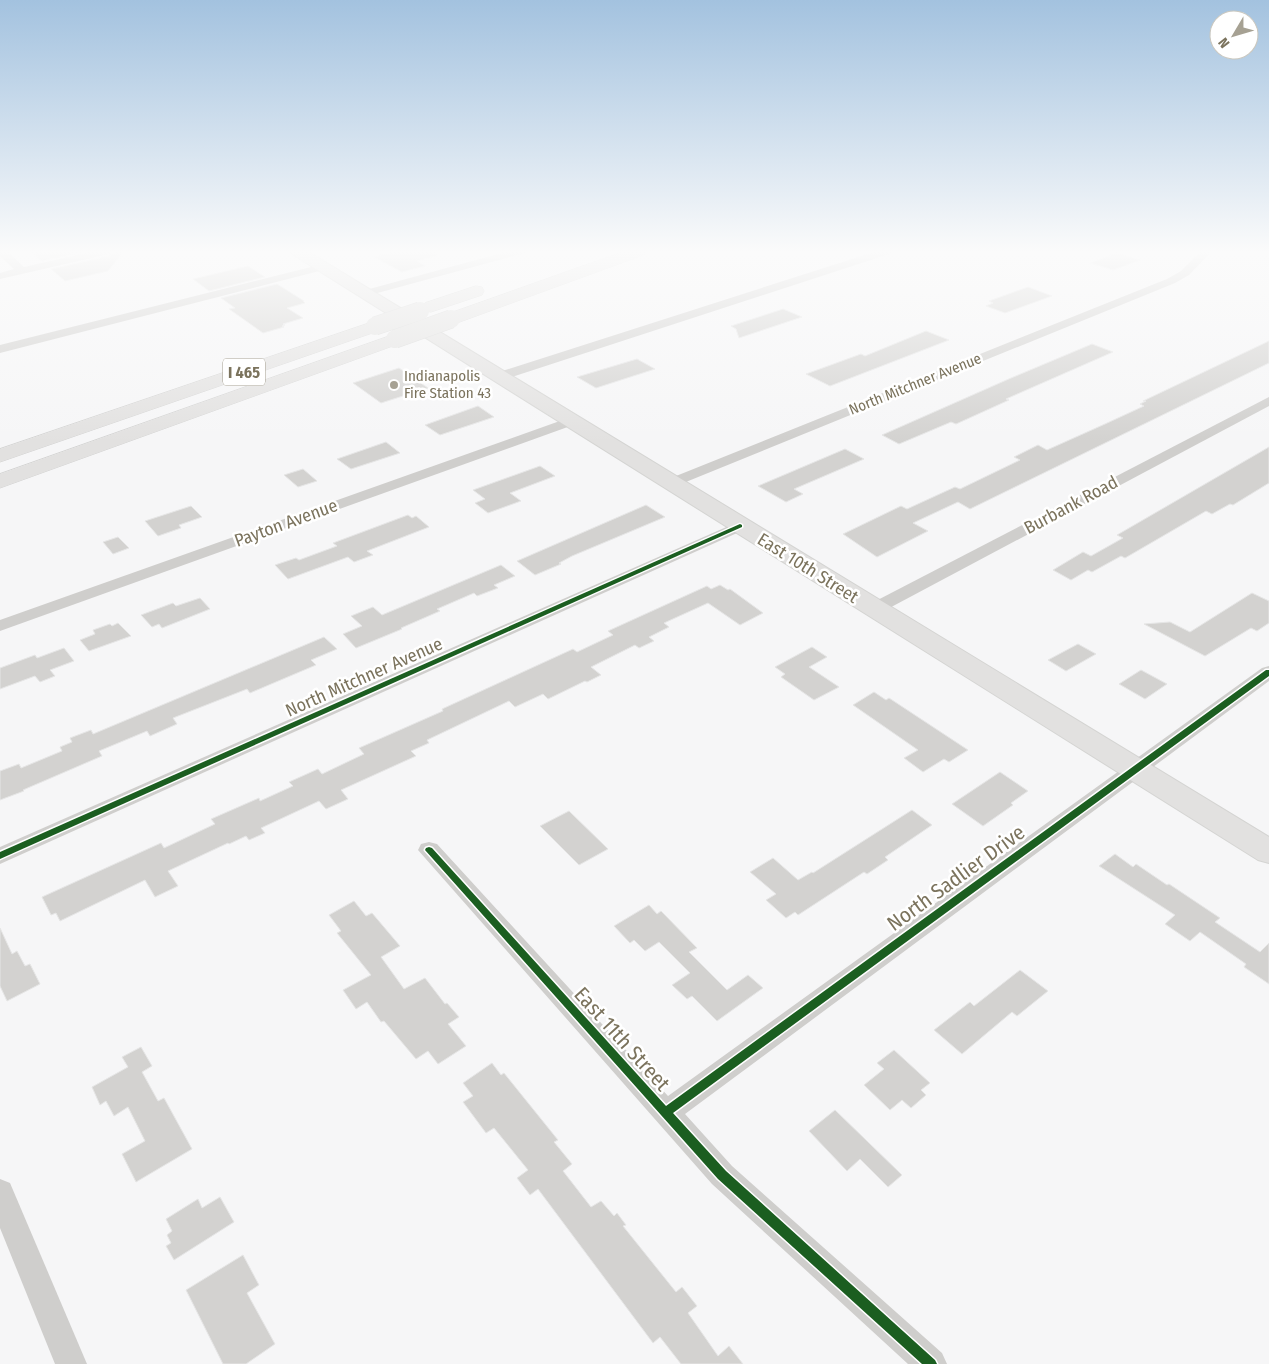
<svg xmlns="http://www.w3.org/2000/svg" width="1269" height="1364" viewBox="0 0 1269 1364" font-family="'Fira Sans Condensed',sans-serif">
	<rect width="100%" height="100%" fill="#f6f6f7"/>
	<g fill="#d3d2d0" stroke="#e6e6e6">
		<path d="M30,251h57l-45,10z"/>
		<path d="M116,251h8l-16,20 -43,10 -14,-12 58,-13z"/>
		<path d="M397,251h38l1,5 -19,5 8,5 -23,6 -28,-15z"/>
		<path d="M1117,253l23,7 -27,10 -23,-7z"/>
		<path d="M248,266l17,11 -56,14 -16,-12z"/>
		<path d="M277,284l27,17h-1l2,2 -18,5 16,10 -20,6 2,1 -3,1 2,1 -21,6 -34,-24 6,-1 -14,-10z"/>
		<path d="M1028,287l24,9 -47,17 -19,-7 7,-3 -4,-2z"/>
		<path d="M783,309l19,8 -63,21 -3,-9 -5,-3z"/>
		<path d="M926,331l23,9 -119,46 -24,-12 55,-20 4,2z"/>
		<path d="M1269,341v22l-299,146 -12,-7 -45,21 15,8 -51,26 -34,-23 58,-28 6,3 48,-22 5,2 60,-29 -6,-3 24,-12 9,5 58,-26 39,-18 -4,-2 6,-3h-3z"/>
		<path d="M1092,344l21,8 -107,47 3,1 -53,24 -5,-2 -52,22 -17,-9 129,-57z"/>
		<path d="M637,359l18,10 -59,19 -19,-11z"/>
		<path d="M399,368l29,20 -47,15 -28,-20z"/>
		<path d="M478,406l16,11 -54,18 -15,-10z"/>
		<path d="M386,442l14,11 -49,16 -14,-10z"/>
		<path d="M1269,447v36l-36,22 -3,-1 -18,10 -6,-3 -81,47 -4,-2 -29,16 -4,-2 -17,10 -18,-10 30,-18 8,4 32,-18 -6,-3z"/>
		<path d="M845,449l19,10 -70,30 9,5 -17,8 -28,-16z"/>
		<path d="M540,466l15,10 -45,17 11,8 -33,12 -13,-10 10,-4 -12,-9z"/>
		<path d="M303,469l14,12 -19,6 -14,-12z"/>
		<path d="M646,505l19,12 -93,39 -13,7 2,1 -26,11 -18,-14z"/>
		<path d="M191,506l11,11 -23,8 2,3 -23,8 -13,-15z"/>
		<path d="M408,515l4,3 4,-2 13,11 -62,24 6,4 -19,7 -6,-5 -60,22 -13,-14 21,-7 3,2 38,-14 -4,-3z"/>
		<path d="M118,537l11,11 -16,6 -10,-12z"/>
		<path d="M501,565l14,11 -21,9 4,3 -21,8 -3,-3 -37,16 3,2 -39,17 1,1 -46,19 -13,-14 19,-8 -11,-10 22,-9 9,8z"/>
		<path d="M720,585l8,5 2,-1 33,24 -23,12 -32,-22 -44,20 5,4 -20,10 5,4 -15,7 -4,-3 -44,22 10,8 -14,7 -2,-1 -37,18 -5,-5 -28,13 -6,-6 -82,39 2,3 -18,8 5,5 -75,34 7,9 -22,10 -7,-8 -58,27 4,5 -16,7 -3,-4 -17,8 -1,-1 -60,28 10,15 -23,11 -10,-17 -85,41 -4,-8 -5,2 -9,-18 119,-54 3,5 51,-24 -4,-5 48,-21 1,3 33,-15 -4,-4 29,-13 4,5 42,-20 -5,-6 84,-37 -1,-2 131,-60 4,3 36,-17 -5,-4 99,-45 4,3z"/>
		<path d="M1252,593l17,8v22l-12,8 -6,-3 -46,28 -61,-32 26,-2 20,10z"/>
		<path d="M200,598l10,11 -48,19 -3,-4 -7,3 -11,-12 32,-12 3,3z"/>
		<path d="M118,623l13,13 -42,15 -9,-11 15,-6 -2,-4 17,-6 2,2z"/>
		<path d="M324,637l13,12 -26,11 5,5 -66,28 -3,-4 -74,29 4,6 -27,12 -3,-5 -48,20 3,5 -79,34 1,1 -24,9v-29l19,-7 2,4 41,-17 -2,-4 12,-5 -2,-4 21,-8 2,4z"/>
		<path d="M1078,644l18,10 -30,17 -18,-11z"/>
		<path d="M812,647l15,10 -18,10 30,20 -25,13 -33,-23 4,-3 -10,-7z"/>
		<path d="M64,648l10,13 -24,9 5,6 -15,6 -5,-6 -35,13v-21l35,-13 2,3z"/>
		<path d="M1141,670l26,14 -22,15 -26,-15z"/>
		<path d="M874,692l12,8 3,-2 79,52 -19,12 -5,-3 -21,13 -19,-14 14,-8 -65,-45z"/>
		<path d="M1000,772l28,19 -17,12 2,2 -30,21 -31,-22z"/>
		<path d="M912,810l20,15 -47,32 3,3 -21,14 -3,-2 -66,43 -3,-3 -9,6 -20,-18 10,-6 -26,-22 23,-14 25,22 14,-8 1,1z"/>
		<path d="M569,811l39,38 -29,16 -39,-39z"/>
		<path d="M1115,854l18,13 3,-3 31,21 2,-1 51,34 -5,4 45,30 9,-9v41l-25,-17 2,-3 -46,-32 -10,9 -25,-17 10,-9 -76,-49z"/>
		<path d="M354,901l12,15 6,-3 28,33 -19,11 23,32 21,-11 20,26 2,-1 12,14 -11,7 18,22 -28,18 -10,-13 -12,8 -32,-38 -3,1 -14,-20 -11,7 -13,-19 28,-15 -34,-42 4,-2 -12,-16z"/>
		<path d="M649,905l8,9 4,-3 36,37 -8,4 38,38 21,-15 15,13 -46,33 -25,-25 -5,3 -15,-14 18,-12 -31,-31 -14,9 -11,-11 -4,3 -16,-17z"/>
		<path d="M0,928l12,26 5,-3 8,15 5,-2 10,20 -33,17 -7,-15z"/>
		<path d="M1020,970l28,21 -31,25 -5,-4 -50,42 -28,-24 36,-28 4,4z"/>
		<path d="M141,1047l11,19 -10,6 16,29 6,-3 28,51 -56,33 -14,-28 23,-13 -17,-34 -14,9 -8,-15 -6,4 -8,-18 36,-20 -6,-10z"/>
		<path d="M894,1050l36,33 -9,7 5,5 -15,13 -9,-8 -12,10 -26,-25 20,-16 -7,-6z"/>
		<path d="M492,1063l9,12 3,-2 54,67 -4,2 18,22 -9,7 28,36 10,-6 13,15 3,-3 9,12 -3,1 53,66 6,-5 15,19 -9,7 30,43 11,-10 14,18h-62l-21,-27 -7,6 -115,-154 -8,6 -13,-17 11,-8 -34,-42 -8,5 -23,-31 10,-6 -10,-13z"/>
		<path d="M835,1110l67,65 -14,12 -28,-28 -13,12 -38,-40z"/>
		<path d="M220,1197l14,25 -60,38 -8,-14 5,-3 -4,-8 5,-4 -6,-12 32,-20 4,9z"/>
		<path d="M243,1255l16,30 -12,8 28,51 -29,20h-23l-37,-74z"/>
	</g>
	<g fill="none" stroke-linecap="round" stroke-linejoin="round">
		<defs>
			<path id="secondary" d="M290,251h17l962,586v26l-11,-3 -966,-606z"/>
			<g id="highway">
				<path d="M625,251h23l-2,3 -189,69 -6,1 -6,-1 -3,-4 3,-4z"/>
				<path d="M476,286l6,1 2,4 -2,4 -51,17 -6,-1 -3,-4 3,-4z"/>
				<path d="M375,321l6,1 3,4 -3,4 -381,132v-13z"/>
				<path d="M395,334l6,1 3,4 -3,4 -401,145v-14z"/>
			</g>
		</defs>
		<use href="#secondary" stroke="#d4d4d2" stroke-width="2"/>
		<use href="#highway" stroke="#d3d3d2" stroke-width="1"/>
		<g fill="#cfcecc" fill-rule="evenodd">
			<path d="M0,251h7l17,16 71,-16h19l-5,3 -109,25v-6l14,-4 -14,-13z"/>
			<path d="M509,251h17l-1,2 -155,42 -4,1 -6,-3 2,-2z"/>
			<path d="M877,251h16l-1,2 -386,126 -5,1 -6,-4 1,-3z"/>
			<path d="M1201,251h11l-23,24 -14,8 -499,203h-10l-3,-3 3,-3 501,-201 14,-8z"/>
			<path d="M323,264l5,3 -1,2 -327,84v-8z"/>
			<path d="M1269,397v9l-389,207 -6,1 -6,-1 -3,-4 3,-4z"/>
			<path d="M571,417l5,1 2,3 -2,3 -576,207v-11z"/>
			<path d="M740,521l6,2 2,3 -2,3 -746,335v-17z"/>
			<path d="M1269,666v15l-584,433 47,52 210,187 5,11h-39l-196,-180 -294,-334 3,-6 8,-2 8,2 231,252 594,-428z"/>
			<path d="M0,1179l10,4 77,181h-32l-55,-136z"/>
		</g>
		<use href="#secondary" fill="#e2e1e0" fill-rule="evenodd"/>
		<use href="#highway" fill="#e2e1e0" fill-rule="evenodd"/>
		<defs>
			<g id="highway-bridge">
				<path d="M375,326l45,-15"/>
				<path d="M395,339l56,-20"/>
			</g>
		</defs>
		<use href="#highway-bridge" stroke="#d3d3d2" stroke-width="19" stroke-linecap="butt"/>
		<use href="#highway-bridge" stroke="#e2e1e0" stroke-width="18"/>
		<defs>
			<g id="cycleway">
				<path d="M740,524l2,1v2l-742,332v-7z"/>
				<path d="M1266,670h3v6l-596,437 53,58 209,189 2,4h-15l-204,-185 -293,-329 1,-2 3,-1 3,1 234,258z"/>
			</g>
		</defs>
		<use href="#cycleway" stroke="#fff" stroke-width="3"/>
		<use href="#cycleway" fill="#1b5e20" fill-rule="evenodd"/>
	</g>
	<linearGradient id="sky" x2="0" y2="1"><stop stop-color="#a3c2df"/><stop offset="0.57" stop-color="#fbfbfb"/><stop offset="1" stop-color="#fbfbfb" stop-opacity="0"/></linearGradient>
	<rect width="1269" height="442" fill="url(#sky)"/>
	<circle fill="#a6a193" stroke="#fff" stroke-width="2" cx="394" cy="385" r="5"/>
	<g text-anchor="middle" stroke-width="5" stroke-linejoin="round" paint-order="stroke">
		<g font-size="15" fill="#7b735d" stroke="#fff" text-anchor="start">
			<text x="404" y="381">Indianapolis<tspan x="404" dy="17">Fire Station 43</tspan></text>
		</g>
		<g font-size="15" fill="#7b735d" stroke="#fff">
			<text transform="translate(915 384) rotate(-22)" y="5">North Mitchner Avenue</text>
		</g>
		<rect fill="#fff" stroke="#a39d8e" stroke-width="1" x="223" y="358.5" width="42" height="27" rx="4"/>
		<g font-size="16" font-weight="bold" fill="#7b735d">
			<text x="244" y="378">I 465</text>
		</g>
		<g font-size="18" fill="#7b735d" stroke="#fff">
			<text transform="translate(1071 505) rotate(-28)" y="6">Burbank Road</text>
			<text transform="translate(286 523) rotate(-20)" y="6">Payton Avenue</text>
			<text transform="translate(808 568) rotate(32)" y="6">East 10th Street</text>
			<text transform="translate(364 677) rotate(-24)" y="6">North Mitchner Avenue</text>
		</g>
		<g font-size="21" fill="#7b735d" stroke="#fff">
			<text transform="translate(956 878) rotate(-36)" y="7">North Sadlier Drive</text>
			<text transform="translate(622 1039) rotate(48)" y="7">East 11th Street</text>
		</g>
	</g>
	<g transform="translate(1234 35) rotate(232)"><circle r="24" fill="#ffffff" stroke="#cac7be"/>
	<path d="M0-4L9 19L0 12L-9 19Z" fill="#a6a193"/>
	<text y="-8" font-size="14" font-weight="bold" text-anchor="middle" fill="#7b735d">N</text>
	</g>
</svg>
